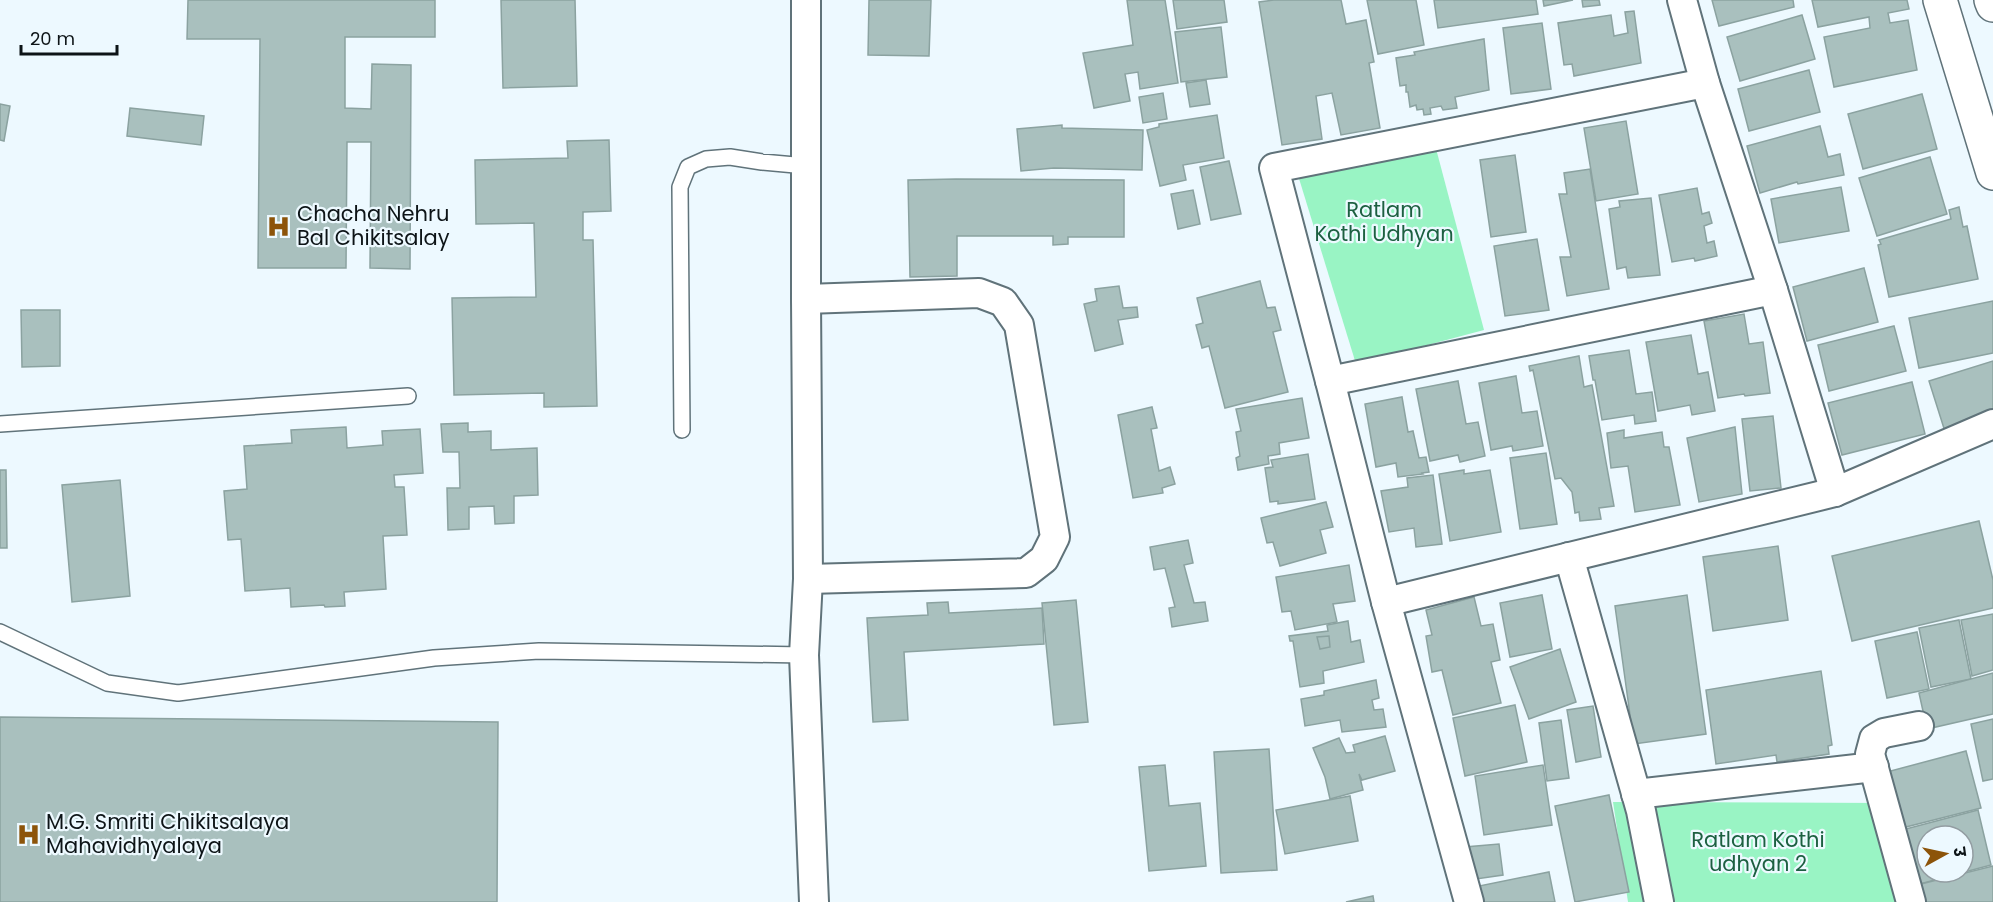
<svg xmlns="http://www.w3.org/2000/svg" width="1993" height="902" viewBox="0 0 1993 902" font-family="Poppins,'Noto Sans Devanagari',sans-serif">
	<rect width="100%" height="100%" fill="#edf9ff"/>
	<g fill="#99f4c4">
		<path d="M1434,141l50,189 -128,34 -59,-192z"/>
		<path d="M1613,802l271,1 25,99h-281z"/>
	</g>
	<g fill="#a9c0be" stroke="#8ba2a0" stroke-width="1.5" fill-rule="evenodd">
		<path d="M188,0h247v37h-90v71l26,1 1,-45 39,1 -1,204 -40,-1 1,-126h-24l-1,126h-88l2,-229h-73z"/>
		<path d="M501,0h74l2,86 -74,2z"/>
		<path d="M869,0h62l-2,56 -61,-1z"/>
		<path d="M1127,0h38l13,83 -38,6 -2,-17 -13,2 5,27 -36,7 -11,-55 50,-8z"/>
		<path d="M1173,0h51l3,22 -50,7z"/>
		<path d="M1274,0h67l5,24 20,-4 8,42 -5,1 11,65 -39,7 -9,-42 -16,3 6,43 -40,6 -23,-143z"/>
		<path d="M1367,0h49l8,45 -46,9z"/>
		<path d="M1434,0h102l2,14 -100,14z"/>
		<path d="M1543,0h30l-29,6z"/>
		<path d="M1582,0h17l1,5 -17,2z"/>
		<path d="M1712,0h81l1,7 -75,19z"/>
		<path d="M1812,0h95l2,9 -21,4 2,10 18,-3 9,50 -83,17 -10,-50 46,-9 -1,-11 -51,10z"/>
		<path d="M1634,11l7,52 -67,13 -2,-12 -8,1 -6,-42 53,-8 3,21 14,-3 -3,-21z"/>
		<path d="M1802,15l13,44 -75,22 -13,-44z"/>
		<path d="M1542,23l9,66 -40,5 -8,-66z"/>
		<path d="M1221,27l6,50 -46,5 -6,-50z"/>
		<path d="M1484,39l5,51 -34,7 2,11 -14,2 -2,-4 -11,2 1,6 -7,1 -1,-6 -6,1 -1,-5 -6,2 -2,-15h-2v-7l-6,1 -4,-28 19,-3 -1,-3z"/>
		<path d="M1809,70l11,42 -71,19 -11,-42z"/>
		<path d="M1206,80l4,24 -20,3 -4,-24z"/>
		<path d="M1163,93l4,26 -24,4 -4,-26z"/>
		<path d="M1922,94l15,55 -74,20 -15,-55z"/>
		<path d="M0,104l10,2 -6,35 -4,-1z"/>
		<path d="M130,108l74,8 -3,29 -74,-9z"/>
		<path d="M1217,115l7,43 -41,7 3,15 -26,6 -13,-56 12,-3v-3z"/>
		<path d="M1626,121l12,73 -42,7 -12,-73z"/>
		<path d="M1062,125v3l81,2 -1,40 -88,-2 -33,3 -4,-42z"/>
		<path d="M1820,126l8,31 12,-3 4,21 -46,9 -1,-2 -37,11 -13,-47z"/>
		<path d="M609,140l2,71 -28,1v28h10l4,166 -53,1v-14l-90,2 -2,-97 84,-1 -2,-74 -58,1 -1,-64 93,-2 -1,-17z"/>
		<path d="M1515,155l11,77 -35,5 -11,-77z"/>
		<path d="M1930,157l17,57 -70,22 -18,-58z"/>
		<path d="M1229,161l12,53 -30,6 -11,-53z"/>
		<path d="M1590,169l19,120 -42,7 -7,-39h11l-12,-63h8l-3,-21z"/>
		<path d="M956,179l168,1v57h-56v7l-15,1v-9h-96v40l-47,1 -2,-97z"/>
		<path d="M1841,187l8,44 -70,12 -8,-44z"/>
		<path d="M1697,188l5,26 7,-2 3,11 -8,3 3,17 7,-2 3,15 -22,5 -1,-3 -22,4 -13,-67z"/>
		<path d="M1193,190l7,34 -22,5 -7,-35z"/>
		<path d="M1651,198l9,77 -32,3 -2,-11 -9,2 -8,-60 11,-2 -1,-6z"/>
		<path d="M1959,207l4,20 4,-1 11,53 -89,18 -11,-52 3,-1 -2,-4 72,-21 -2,-9z"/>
		<path d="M1537,239l12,71 -44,6 -11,-70z"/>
		<path d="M1864,268l14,54 -71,19 -14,-54z"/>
		<path d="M1260,281l7,27 8,-1 6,23 -8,2 15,60 -63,16 -16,-62 -7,2 -6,-23 7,-2 -6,-25z"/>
		<path d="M1119,286l4,22 14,-1 1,10 -20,3 5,24 -28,7 -11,-47 13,-3 -2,-12z"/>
		<path d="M1993,301v52l-74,15 -10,-50z"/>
		<path d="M21,310h39v56l-38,1z"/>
		<path d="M1744,314l5,30 14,-2 7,51 -25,3 -1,-2 -26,4 -14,-77z"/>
		<path d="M1894,326l12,45 -77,20 -11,-46z"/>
		<path d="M1691,335l7,39 10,-2 7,39 -23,4 -2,-10 -32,6 -12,-69z"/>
		<path d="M1629,350l7,44 16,-2 4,29 -21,3 -1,-9 -32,5 -7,-40h-2l-4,-24z"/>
		<path d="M1579,356l5,31 8,-2 22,121 -15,2 2,11 -21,2 -1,-9 -4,1 -3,-21 -11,-14 -6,1 -22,-109 -3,1 -1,-5z"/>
		<path d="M1993,361v79l-4,-11 -41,12 -19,-60z"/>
		<path d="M1516,376l6,37 15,-2 6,35 -30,5 -1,-5 -21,4 -12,-67z"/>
		<path d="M1458,381l8,43 12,-2 7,34 -25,6 -2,-7 -28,6 -14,-72z"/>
		<path d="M1912,382l13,52 -83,21 -14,-52z"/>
		<path d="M1402,397l6,35 5,-1 6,27 7,-1 3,15 -7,1 1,1 -25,3 -2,-14 -20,4 -11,-63z"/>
		<path d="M1302,398l7,40 -30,5 1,11 -12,2 1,8 -31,6 -2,-12 4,-2 -4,-24 5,-1 -5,-22z"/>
		<path d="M1152,407l5,21 -6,1 8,42 11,-4 5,17 -13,4 1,5 -30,5 -15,-83z"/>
		<path d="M1773,416l8,72 -31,3 -8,-72z"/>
		<path d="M468,423v9l23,-1v19l46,-2 1,47 -24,1v27l-19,1 -1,-18 -25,1v22l-21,1 -1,-42h13l-1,-36h-16l-2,-28z"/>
		<path d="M346,427l1,21 36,-3 -1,-14 38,-2 3,44 -29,2 1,12h9l3,48 -24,1 3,53 -42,3 1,14 -20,1 -1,-2 -33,2 -1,-19 -45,3 -4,-52 -13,1 -4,-49 23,-2 -3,-43 48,-3 -1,-13z"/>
		<path d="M1735,427l7,67 -43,8 -12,-64z"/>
		<path d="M1624,430v8l38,-6 2,15h5l11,58 -45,7 -7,-46 -17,2 -4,-35z"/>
		<path d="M1546,453l11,71 -37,5 -10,-71z"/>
		<path d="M1308,454l7,45 -37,5v-3l-8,1 -5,-34 8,-1 -2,-7z"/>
		<path d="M0,470h6l1,78h-7z"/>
		<path d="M1464,470v4l26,-4 11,62 -51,9 -11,-67z"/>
		<path d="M1433,475l9,69 -26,3 -2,-19 -25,4 -8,-41 27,-4 -1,-9z"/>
		<path d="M120,480l10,116 -58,6 -10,-117z"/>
		<path d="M1326,502l7,25 -13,3 6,23 -46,13 -7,-24 -6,1 -6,-25z"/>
		<path d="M1979,521l14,59v28l-141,33 -20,-85z"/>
		<path d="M1188,540l5,23 -9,2 10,38 11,-1 3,19 -36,6 -3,-19 6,-1 -10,-39 -11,2 -4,-23z"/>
		<path d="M1778,546l10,74 -75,11 -10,-74z"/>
		<path d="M1349,565l6,36 -22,3 4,18 -42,8 -4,-19 -9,1 -6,-35z"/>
		<path d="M1542,595l10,54 -42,8 -10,-54z"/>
		<path d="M1687,595l19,139 -72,10 -19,-138z"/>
		<path d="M1474,597l7,29 12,-2 7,36 -9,2 10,41 -48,12 -11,-45 -10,2 -6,-36 6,-1 -6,-25z"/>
		<path d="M1076,600l12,122 -34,3 -12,-122z"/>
		<path d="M948,602l1,11 93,-5 2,36 -140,8 4,68 -35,2 -6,-104 61,-3 -1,-12z"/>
		<path d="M1993,614v56l-21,6 -11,-56z"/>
		<path d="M1959,620l12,59 -40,8 -12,-59z"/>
		<path d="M1348,621l3,21 9,-2 4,22 -41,9 1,12 -24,4 -7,-46h-3l-1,-5 39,-5 -1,-6z"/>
		<path d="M1917,632l12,57 -42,9 -12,-57z"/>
		<path d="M1329,636l1,11 -10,2 -3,-12z"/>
		<path d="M1560,649l16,53 -47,17 -19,-52z"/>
		<path d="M1821,671l11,74 -4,1 1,8 -52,8 -1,-7 -60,9 -10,-74z"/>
		<path d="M1993,673v41l-66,15 -8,-36z"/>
		<path d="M1376,680l3,18 -7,2 2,10 9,-1 3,18 -44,5 -2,-12 -35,6 -4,-27 23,-4v-4z"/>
		<path d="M1515,705l12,57 -62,14 -12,-58z"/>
		<path d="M1593,706l8,51 -25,5 -9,-52z"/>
		<path d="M0,717l498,5 -1,180h-497z"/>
		<path d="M1993,719v60l-10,2 -12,-57z"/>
		<path d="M1561,720l8,58 -22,3 -8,-58z"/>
		<path d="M1385,736l10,35 -33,9 -3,-6 4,16 -33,9 -5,-22 -12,-29 26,-10 7,15 9,-1 -2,-7z"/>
		<path d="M1269,749l8,121 -56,3 -7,-121z"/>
		<path d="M1966,751l15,57 -83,21 -15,-56z"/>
		<path d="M1165,765l4,41 31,-3 6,63 -57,5 -10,-104z"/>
		<path d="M1543,765l9,60 -68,10 -9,-59z"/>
		<path d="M1609,795l20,97 -54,10 -20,-96z"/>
		<path d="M1350,796l8,45 -73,13 -9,-44z"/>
		<path d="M1978,810l13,55 -75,20 -14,-55zM1927,836h36v36h-36z"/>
		<path d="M1499,844l4,31 -27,4 -11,-32z"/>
		<path d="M1993,866v36h-68l-4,-18z"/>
		<path d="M1549,872l6,30h-73l-3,-16z"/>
		<path d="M1373,896l1,6h-28z"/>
	</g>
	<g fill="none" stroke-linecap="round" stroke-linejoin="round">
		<defs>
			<g id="service">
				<path d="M0,424l408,-28"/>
				<path d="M682,430l-2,-243 8,-20 18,-8 24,-2 32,5 44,4"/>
				<path d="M0,632l107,51 71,10 256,-35 105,-7 265,4"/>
			</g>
			<g id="minor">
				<path d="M806,0v299l2,280 -4,76 10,247"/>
				<path d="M1682,0l23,83 68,207 62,202"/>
				<path d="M806,299l173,-6 24,9 16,23 36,212 -11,22 -18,14 -218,6"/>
				<path d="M1330,381l443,-91"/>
				<path d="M1569,557l72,254 18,91"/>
				<path d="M1386,602l449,-110 158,-68"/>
				<path d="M1636,794l238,-27"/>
				<path d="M1469,902l-83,-300 -56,-221 -56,-213 431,-85"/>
				<path d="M1911,902l-41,-148 4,-15 10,-6 35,-7"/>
			</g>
			<g id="secondary">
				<path d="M1940,0l53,173"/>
				<path d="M1991,0l2,5"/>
			</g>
		</defs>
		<use href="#service" stroke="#60737a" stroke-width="18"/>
		<use href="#minor" stroke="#60737a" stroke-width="32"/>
		<use href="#secondary" stroke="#60737a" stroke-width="36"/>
		<use href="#service" stroke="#fff" stroke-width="15"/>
		<use href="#minor" stroke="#fff" stroke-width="28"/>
		<use href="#secondary" stroke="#fff" stroke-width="33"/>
	</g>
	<defs>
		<symbol id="hospital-bare" viewBox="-9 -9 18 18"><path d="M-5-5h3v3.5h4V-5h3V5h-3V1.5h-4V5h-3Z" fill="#8c540a" stroke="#edf9ff" stroke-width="2.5" paint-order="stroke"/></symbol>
	</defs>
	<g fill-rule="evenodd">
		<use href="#hospital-bare" x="262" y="210" width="33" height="33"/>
		<use href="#hospital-bare" x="12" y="818" width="33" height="33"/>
	</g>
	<g text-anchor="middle" stroke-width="4.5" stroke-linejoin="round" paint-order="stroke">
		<g font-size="21" fill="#1c6041" stroke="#edf9ff">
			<text x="1384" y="217">Ratlam<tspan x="1384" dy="24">Kothi Udhyan</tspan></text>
			<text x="1758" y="847">Ratlam Kothi<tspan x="1758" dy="24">udhyan 2</tspan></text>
		</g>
		<g font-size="21" fill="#0d1417" stroke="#edf9ff" text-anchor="start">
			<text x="297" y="221">Chacha Nehru<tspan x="297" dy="24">Bal Chikitsalay</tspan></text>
			<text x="46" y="829">M.G. Smriti Chikitsalaya<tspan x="46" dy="24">Mahavidhyalaya</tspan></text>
		</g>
	</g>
	<g transform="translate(1945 854) rotate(82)"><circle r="28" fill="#edf9ff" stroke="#939da2" stroke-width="1.5"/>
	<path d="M0-4.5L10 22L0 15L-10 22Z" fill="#8c540a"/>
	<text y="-9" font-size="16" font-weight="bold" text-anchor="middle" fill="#0d1417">उ</text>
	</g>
	<path d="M21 45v9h96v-9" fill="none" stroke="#0d1417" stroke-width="3"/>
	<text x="30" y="45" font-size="18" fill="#0d1417" stroke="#edf9ff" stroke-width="4.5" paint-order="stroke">20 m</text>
</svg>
